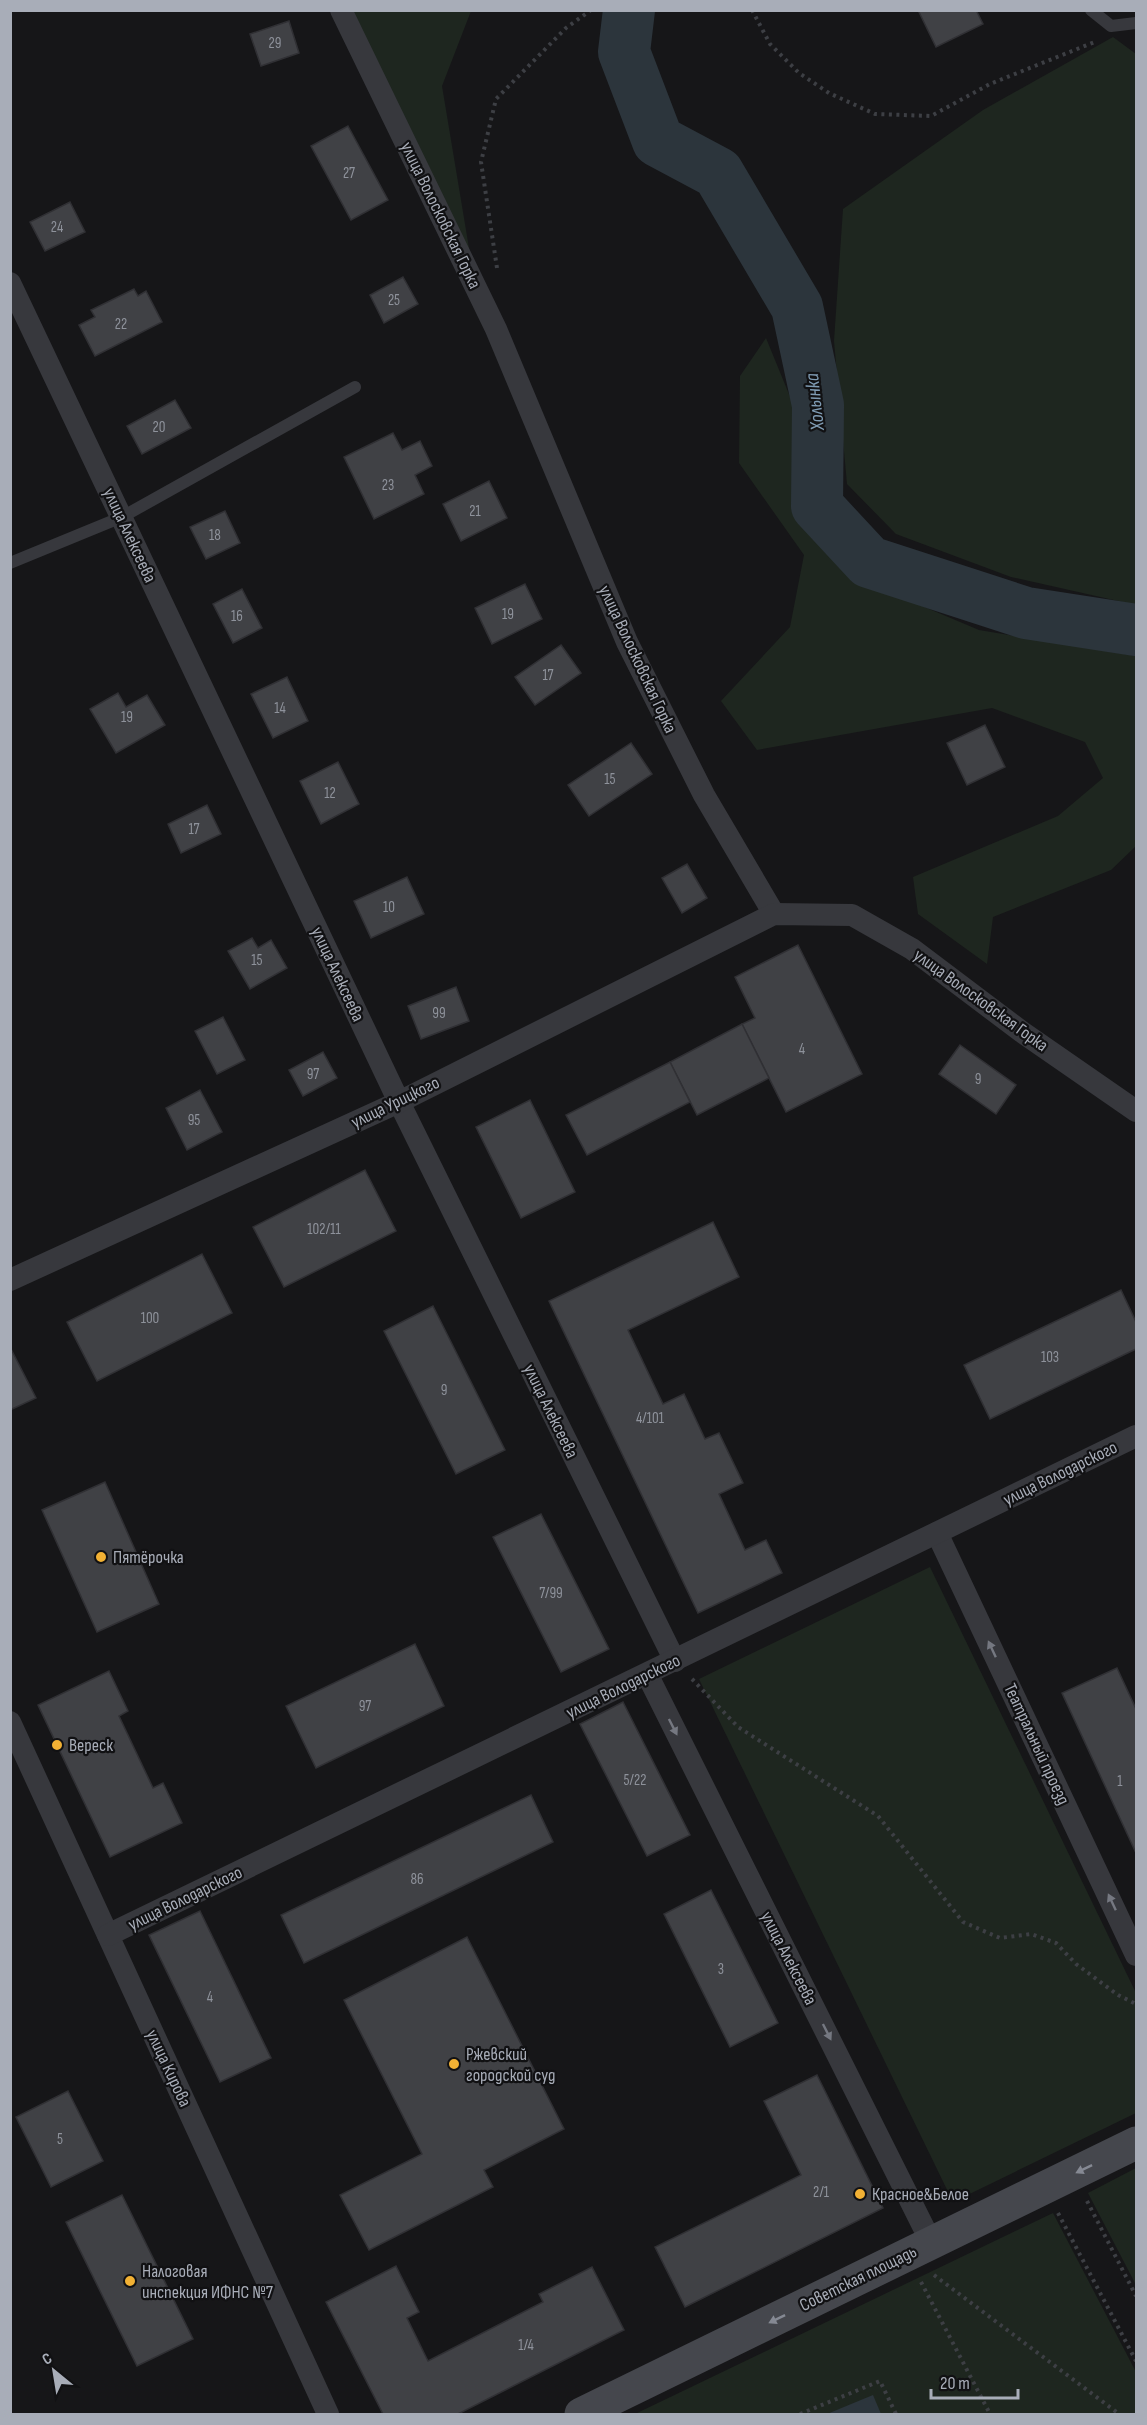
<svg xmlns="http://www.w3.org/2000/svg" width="1147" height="2425" viewBox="0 0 1147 2425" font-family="'Sofia Sans Condensed',sans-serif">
	<rect width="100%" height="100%" fill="#161618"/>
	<g fill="#1e261f">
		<path d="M344,11h127l-29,75 33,198z"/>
		<path d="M1113,37l23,17v551l-125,-28 -115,-43 -49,-50 -13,-143 9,-132 140,-99z"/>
		<path d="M766,338l36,88 4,99 71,62 102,43 157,26v190l-25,24 -118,47 -6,47 -69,-50 -5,-37 145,-61 45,-38 -18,-36 -93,-34 -235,42 -36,-49 69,-74 14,-72 -65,-92 1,-87z"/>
		<path d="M930,1567l206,426v120l-183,89 -254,-523z"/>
		<path d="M1136,2168v117l-48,-92z"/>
		<path d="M1053,2213l83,159v42h-501z"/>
	</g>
	<path fill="#2c353c" d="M873,2395l8,19h-54z"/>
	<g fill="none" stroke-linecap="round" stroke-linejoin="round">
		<path stroke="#2c353c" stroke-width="52" d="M629,10l-5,42 34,89 60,32 79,134 21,98 -1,101 52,56 157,51 110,17"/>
	</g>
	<g fill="#404145" stroke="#303034" stroke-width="1.5">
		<path d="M918,10h58l7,14 -47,23z"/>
		<path d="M289,21l10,32 -38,13 -11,-32z"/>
		<path d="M348,126l40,74 -37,20 -40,-74z"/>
		<path d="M70,202l15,30 -40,19 -15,-29z"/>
		<path d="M403,277l15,27 -34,19 -14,-28z"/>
		<path d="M134,289l4,7 8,-5 16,31 -67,34 -16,-31 16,-8 -4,-7z"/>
		<path d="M175,400l16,28 -49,26 -15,-28z"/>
		<path d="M393,433l9,17 18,-9 12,25 -17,9 9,19 -50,25 -30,-62z"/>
		<path d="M489,481l18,37 -46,23 -18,-37z"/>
		<path d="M225,511l15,32 -34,16 -16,-32z"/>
		<path d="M525,584l17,35 -50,25 -17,-36z"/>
		<path d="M242,589l20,39 -29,15 -20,-39z"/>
		<path d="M561,645l20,28 -46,32 -20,-28z"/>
		<path d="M287,677l21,44 -35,17 -22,-44z"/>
		<path d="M118,693l8,14 21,-12 18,30 -49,28 -26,-44z"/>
		<path d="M985,725l20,42 -38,18 -20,-42z"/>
		<path d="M631,743l21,31 -63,42 -21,-31z"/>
		<path d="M338,762l21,42 -38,20 -21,-43z"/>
		<path d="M207,805l14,29 -40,19 -13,-29z"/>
		<path d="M687,864l20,34 -25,15 -20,-35z"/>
		<path d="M407,877l17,37 -53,24 -17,-37z"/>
		<path d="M252,938l6,10 13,-8 16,28 -37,21 -22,-38z"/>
		<path d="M798,945l64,129 -76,38 -44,-88 13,-6 -20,-41z"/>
		<path d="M456,987l13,34 -48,18 -13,-33z"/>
		<path d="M223,1017l22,43 -28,14 -22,-43z"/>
		<path d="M742,1024l27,54 -72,37 -27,-53z"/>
		<path d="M960,1045l56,40 -20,29 -57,-40z"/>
		<path d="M323,1052l14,26 -34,18 -14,-26z"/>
		<path d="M670,1062l20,40 -103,53 -21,-40z"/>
		<path d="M200,1090l22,42 -35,18 -21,-42z"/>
		<path d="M530,1100l45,92 -54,26 -45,-91z"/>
		<path d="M365,1170l31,61 -112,56 -31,-60z"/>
		<path d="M713,1222l26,55 -111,53 35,74 21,-10 21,45 14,-6 24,50 -24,11 26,56 21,-10 16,33 -84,40 -149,-312z"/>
		<path d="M202,1254l30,59 -135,68 -30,-59z"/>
		<path d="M1121,1290l15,32v27l-146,70 -26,-54z"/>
		<path d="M433,1306l72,144 -49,24 -72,-143z"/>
		<path d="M10,1347l26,51 -26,12z"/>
		<path d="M105,1482l54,122 -62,28 -55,-122z"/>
		<path d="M541,1514l68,135 -48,23 -68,-135z"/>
		<path d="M415,1644l29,62 -128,62 -30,-62z"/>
		<path d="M1117,1668l19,41v144l-74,-160z"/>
		<path d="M109,1671l19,40 -9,5 34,72 10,-5 19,40 -72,34 -72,-152z"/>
		<path d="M623,1702l67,133 -43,21 -67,-132z"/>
		<path d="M531,1795l22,47 -249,121 -23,-48z"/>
		<path d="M711,1890l67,133 -48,24 -66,-133z"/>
		<path d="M200,1911l71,147 -51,24 -71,-147z"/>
		<path d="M467,1937l97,192 -80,41 9,17 -124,63 -29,-55 82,-41 -78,-154z"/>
		<path d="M817,2075l66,133 -198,99 -30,-60 146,-72 -37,-74z"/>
		<path d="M68,2091l35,70 -52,26 -35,-70z"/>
		<path d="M122,2195l71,144 -56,27 -71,-144z"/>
		<path d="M396,2266l23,46 -12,6 21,43 115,-59 -4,-8 53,-27 32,63 -166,84h-75l-57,-112z"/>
	</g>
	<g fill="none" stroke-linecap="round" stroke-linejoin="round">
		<g stroke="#3d3f44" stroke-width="4" stroke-dasharray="3 4.5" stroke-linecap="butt">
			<path d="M752,10l18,34 29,29 30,20 46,21 56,2 59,-32 107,-43"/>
			<path d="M497,268l-16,-106 15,-63 70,-71 25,-18"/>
			<path d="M692,1679l46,48 140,89 85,106 37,16 31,-4 25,9 20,21 42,31 18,9"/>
			<path d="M1087,2201l49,95"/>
			<path d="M1058,2213l78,148"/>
			<path d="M934,2275l185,139"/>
			<path d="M921,2282l69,132"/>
			<path d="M800,2414l80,-33 16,33"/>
		</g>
		<g stroke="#37383d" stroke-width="12">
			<path d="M1091,10l20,16 25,-3"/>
			<path d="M10,563l112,-46 233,-130"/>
		</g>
		<g stroke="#37383d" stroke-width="22">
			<path d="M341,10l155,319 131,313 77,153 70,119"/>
			<path d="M10,283l389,819 276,559"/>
			<path d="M10,1280l389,-178 375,-188 78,1 60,34 110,83 114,79"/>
			<path d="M937,1533l199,422"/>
			<path d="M647,1674l284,568"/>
			<path d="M10,1722l318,692"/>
			<path d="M108,1935l1028,-499"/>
		</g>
		<path stroke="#45474d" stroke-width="33" d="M581,2414l555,-271"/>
	</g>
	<defs><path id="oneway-solid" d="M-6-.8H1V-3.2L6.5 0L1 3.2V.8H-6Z" transform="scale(1.5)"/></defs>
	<g fill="#757881">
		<use href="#oneway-solid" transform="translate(992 1649) rotate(-115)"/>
		<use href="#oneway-solid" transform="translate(673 1727) rotate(63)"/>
		<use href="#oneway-solid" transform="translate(1112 1902) rotate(-115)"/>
		<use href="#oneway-solid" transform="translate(827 2032) rotate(63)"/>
	</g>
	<g fill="#858993">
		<use href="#oneway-solid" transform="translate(1084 2169) rotate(154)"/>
		<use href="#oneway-solid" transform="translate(777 2319) rotate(154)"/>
	</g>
	<g fill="#f2b134" stroke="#111113" stroke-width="2">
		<circle cx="101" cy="1557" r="6"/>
		<circle cx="57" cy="1745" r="6"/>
		<circle cx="454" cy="2064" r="6"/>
		<circle cx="860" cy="2194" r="6"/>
		<circle cx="130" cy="2281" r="6"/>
	</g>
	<g text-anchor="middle" stroke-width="4.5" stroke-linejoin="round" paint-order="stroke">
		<g font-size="15" fill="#8e929b">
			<text x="275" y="48">29</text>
			<text x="349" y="178">27</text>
			<text x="57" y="232">24</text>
			<text x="394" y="305">25</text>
			<text x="121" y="329">22</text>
			<text x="159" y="432">20</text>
			<text x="388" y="490">23</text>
			<text x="475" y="516">21</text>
			<text x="215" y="540">18</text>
			<text x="508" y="619">19</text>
			<text x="237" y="621">16</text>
			<text x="548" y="680">17</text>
			<text x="280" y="713">14</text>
			<text x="127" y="722">19</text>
			<text x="610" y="784">15</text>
			<text x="330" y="798">12</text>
			<text x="194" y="834">17</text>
			<text x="389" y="912">10</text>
			<text x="257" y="965">15</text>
			<text x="439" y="1018">99</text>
			<text x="802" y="1054">4</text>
			<text x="313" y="1079">97</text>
			<text x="978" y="1084">9</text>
			<text x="194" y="1125">95</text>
			<text x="324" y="1234">102/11</text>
			<text x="150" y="1323">100</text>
			<text x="1050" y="1362">103</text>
			<text x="444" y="1395">9</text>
			<text x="650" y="1423">4/101</text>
			<text x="551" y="1598">7/99</text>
			<text x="365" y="1711">97</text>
			<text x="635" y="1785">5/22</text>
			<text x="1120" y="1786">1</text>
			<text x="417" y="1884">86</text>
			<text x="721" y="1974">3</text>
			<text x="210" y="2002">4</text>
			<text x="60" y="2144">5</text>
			<text x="821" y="2197">2/1</text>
			<text x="526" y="2350">1/4</text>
		</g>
		<g font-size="18" fill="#a8adb8" stroke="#111113">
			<text transform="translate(441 215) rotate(64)" y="6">улица Волосковская Горка</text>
			<text transform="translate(130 535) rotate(65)" y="6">улица Алексеева</text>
			<text transform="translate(638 659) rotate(65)" y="6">улица Волосковская Горка</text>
			<text transform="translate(338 974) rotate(65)" y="6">улица Алексеева</text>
			<text transform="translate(981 1000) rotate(36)" y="6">улица Волосковская Горка</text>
			<text transform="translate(395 1102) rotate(-26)" y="6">улица Урицкого</text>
			<text transform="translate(551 1411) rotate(64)" y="6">улица Алексеева</text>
			<text transform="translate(1060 1473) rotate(-26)" y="6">улица Володарского</text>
			<text transform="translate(623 1686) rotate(-26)" y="6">улица Володарского</text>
			<text transform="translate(1037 1744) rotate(65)" y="6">Театральный проезд</text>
			<text transform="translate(185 1898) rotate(-26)" y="6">улица Володарского</text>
			<text transform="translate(789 1958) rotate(63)" y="6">улица Алексеева</text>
			<text transform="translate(169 2068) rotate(65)" y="6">улица Кирова</text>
			<text transform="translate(858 2278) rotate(-26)" y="6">Советская площадь</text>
		</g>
		<g font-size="18" fill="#a8adb8" stroke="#111113" text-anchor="start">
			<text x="113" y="1563">Пятёрочка</text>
			<text x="69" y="1751">Вереск</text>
			<text x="466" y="2060">Ржевский<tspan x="466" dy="21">городской суд</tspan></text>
			<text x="872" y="2200">Красное&amp;Белое</text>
			<text x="142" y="2277">Налоговая<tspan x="142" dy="21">инспекция ИФНС №7</tspan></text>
		</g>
		<g font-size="20" font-style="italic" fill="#7f9bb3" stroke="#111113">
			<text transform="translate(814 402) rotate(-96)" y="7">Холынка</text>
		</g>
	</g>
	<rect width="1147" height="2425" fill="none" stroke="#a8adb8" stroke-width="24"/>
	<g transform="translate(54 2371) rotate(330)" stroke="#111113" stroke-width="4.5" paint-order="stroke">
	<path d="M0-4.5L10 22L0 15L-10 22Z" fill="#a8adb8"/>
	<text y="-9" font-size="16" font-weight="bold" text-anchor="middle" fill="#a8adb8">С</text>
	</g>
	<path d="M931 2389v9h87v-9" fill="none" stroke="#a8adb8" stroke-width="3"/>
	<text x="940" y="2389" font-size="18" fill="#a8adb8" stroke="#111113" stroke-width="4.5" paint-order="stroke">20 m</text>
</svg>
